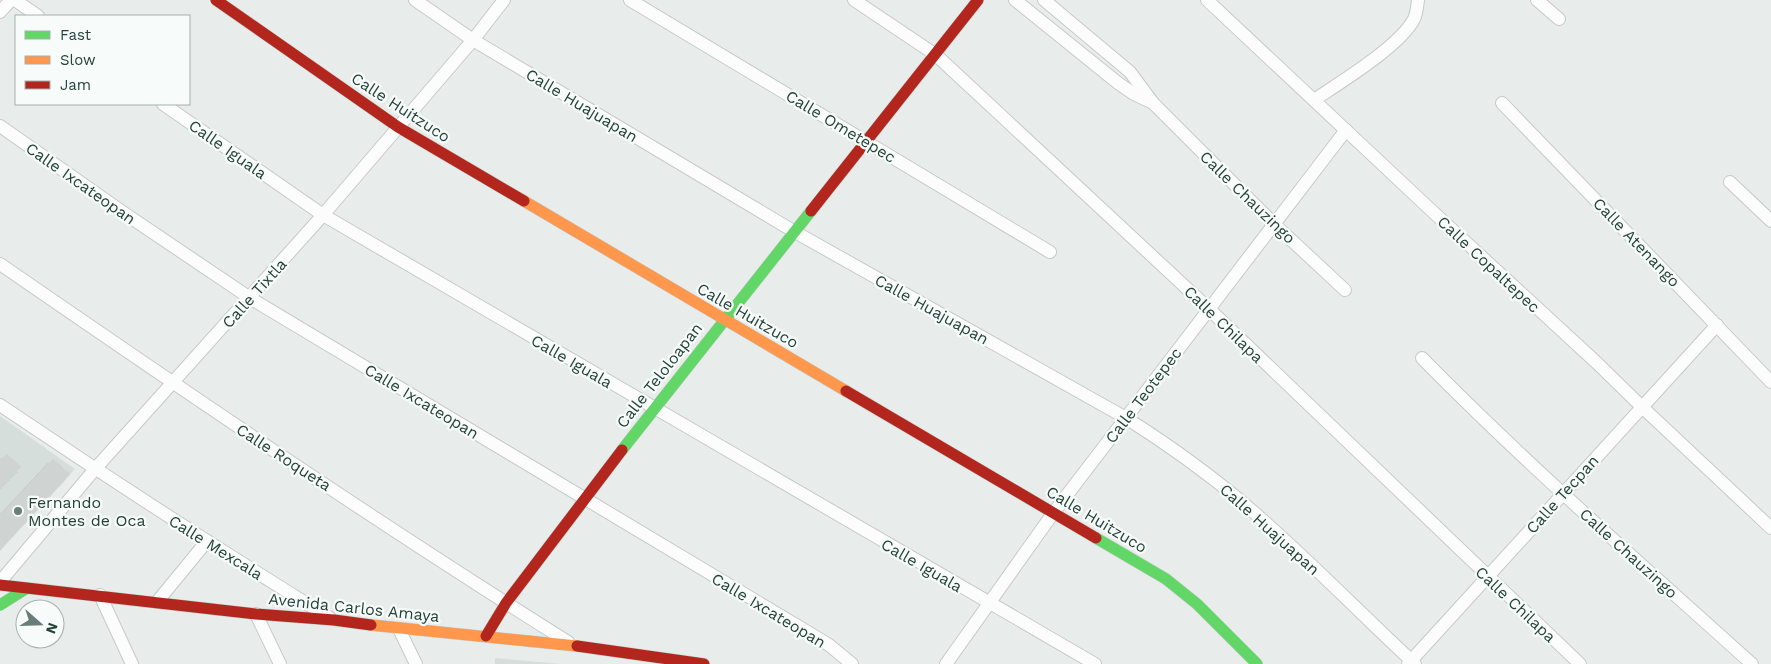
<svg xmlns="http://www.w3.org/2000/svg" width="1771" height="664" viewBox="0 0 1771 664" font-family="'Work Sans',sans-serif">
	<defs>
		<filter id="shadow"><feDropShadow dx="-4.5" dy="4.5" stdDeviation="0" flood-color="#0004"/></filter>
	</defs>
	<rect width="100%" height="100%" fill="#e8edeb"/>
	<g fill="#d6dedb">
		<path d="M0,416l75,53 -75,81z"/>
		<path d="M495,658l66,6h-66z"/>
	</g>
	<g fill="#cfd4d2" stroke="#d1d6d4" filter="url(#shadow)">
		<path d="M7,454l14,13 -21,21v-27z"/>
		<path d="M53,459l17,15 -70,76v-34z"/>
	</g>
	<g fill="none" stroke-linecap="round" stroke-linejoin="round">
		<defs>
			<g id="street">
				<path d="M15,0l23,16"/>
				<path d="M415,0l58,40 322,192 331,186c46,29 90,61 131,97 55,48 105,100 158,149"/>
				<path d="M630,0l420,252"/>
				<path d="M854,0l82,55 272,253 372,356"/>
				<path d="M1015,0l103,83 16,11 19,9"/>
				<path d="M1044,0l86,72 23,31 120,120 72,67"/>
				<path d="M1207,0l225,211 165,152 44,43 130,122"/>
				<path d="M1537,0l22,19"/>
				<path d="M0,12l11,-12"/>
				<path d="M1314,100c27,-18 86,-54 100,-81 3,-6 3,-13 4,-19"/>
				<path d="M1502,103l269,279"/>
				<path d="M163,104l160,111 772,449"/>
				<path d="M0,126l121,85 129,87 556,333 23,14 23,19"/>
				<path d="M1730,182l41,39"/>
				<path d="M0,264c187,129 375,257 568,378"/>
				<path d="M1422,358c105,107 218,205 330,306"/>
				<path d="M0,405c108,73 218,144 330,213"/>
				<path d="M0,582l95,-113 228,-254 150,-175 31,-40"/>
				<path d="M100,595l32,69"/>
				<path d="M157,602l50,-61"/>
				<path d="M256,614l24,50"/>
				<path d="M399,629l17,35"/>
				<path d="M946,664l108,-152 292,-382"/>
				<path d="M1408,664l309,-339"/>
			</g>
			<g id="fast">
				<path d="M622,450l189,-239"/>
				<path d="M1096,538l70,41 31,25 60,60"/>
				<path d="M0,605l27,-17"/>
			</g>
			<g id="slow">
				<path d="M524,201l322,190"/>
				<path d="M371,625l206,21"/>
			</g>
			<g id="jam">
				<path d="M216,0l182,127 126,74"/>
				<path d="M811,211l167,-211"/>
				<path d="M846,391l250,147"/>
				<path d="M0,585l256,29 78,6 37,5"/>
				<path d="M486,636l20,-33 116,-153"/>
				<path d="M577,646l127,18"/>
			</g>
		</defs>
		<use href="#street" stroke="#c5cac8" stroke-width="14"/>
		<use href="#fast" stroke="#c3cbc8" stroke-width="12"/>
		<use href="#slow" stroke="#c3cbc8" stroke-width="12"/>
		<use href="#jam" stroke="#c3cbc8" stroke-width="12"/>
		<use href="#street" stroke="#fcfcfc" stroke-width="12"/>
		<use href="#fast" stroke="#63d668" stroke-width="11"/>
		<use href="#slow" stroke="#ff974d" stroke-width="11"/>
		<use href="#jam" stroke="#b3261e" stroke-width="11"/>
	</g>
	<circle fill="#697e78" stroke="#f7fbf9" stroke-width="2" cx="18" cy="511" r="5"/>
	<g text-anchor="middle" stroke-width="4.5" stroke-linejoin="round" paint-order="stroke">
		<g font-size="16" fill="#24423a" stroke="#f7fbf9">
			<text transform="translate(582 105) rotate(31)" y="6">Calle Huajuapan</text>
			<text transform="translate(401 107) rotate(33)" y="6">Calle Huitzuco</text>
			<text transform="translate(841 126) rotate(31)" y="6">Calle Ometepec</text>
			<text transform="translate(228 149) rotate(35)" y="6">Calle Iguala</text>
			<text transform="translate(81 183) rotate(35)" y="6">Calle Ixcateopan</text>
			<text transform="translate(1248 197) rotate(44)" y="6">Calle Chauzingo</text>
			<text transform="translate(1637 242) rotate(46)" y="6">Calle Atenango</text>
			<text transform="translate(1489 264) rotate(43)" y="6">Calle Copaltepec</text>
			<text transform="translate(254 293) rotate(-48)" y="6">Calle Tixtla</text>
			<text transform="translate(932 309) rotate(29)" y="6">Calle Huajuapan</text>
			<text transform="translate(748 315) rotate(30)" y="6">Calle Huitzuco</text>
			<text transform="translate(1224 324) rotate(44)" y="6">Calle Chilapa</text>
			<text transform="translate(572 361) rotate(30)" y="6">Calle Iguala</text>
			<text transform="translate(659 375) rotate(-52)" y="6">Calle Teloloapan</text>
			<text transform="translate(1143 395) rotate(-53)" y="6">Calle Teotepec</text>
			<text transform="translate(422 401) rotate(31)" y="6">Calle Ixcateopan</text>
			<text transform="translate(284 457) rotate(33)" y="6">Calle Roqueta</text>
			<text transform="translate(1562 494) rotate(-48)" y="6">Calle Tecpan</text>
			<text transform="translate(1097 519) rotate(31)" y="6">Calle Huitzuco</text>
			<text transform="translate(1270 529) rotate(42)" y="6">Calle Huajuapan</text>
			<text transform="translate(216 547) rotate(32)" y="6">Calle Mexcala</text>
			<text transform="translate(1629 553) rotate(42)" y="6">Calle Chauzingo</text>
			<text transform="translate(922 565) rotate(30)" y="6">Calle Iguala</text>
			<text transform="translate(1516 604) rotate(43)" y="6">Calle Chilapa</text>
			<text transform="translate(354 607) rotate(6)" y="6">Avenida Carlos Amaya</text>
			<text transform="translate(769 610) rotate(31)" y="6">Calle Ixcateopan</text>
		</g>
		<g font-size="16" fill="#24423a" stroke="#f7fbf9" text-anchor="start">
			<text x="28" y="508">Fernando<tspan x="28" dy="18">Montes de Oca</tspan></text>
		</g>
	</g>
	<rect x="15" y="15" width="175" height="90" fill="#f7fbf9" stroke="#a3b1ad"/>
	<rect x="25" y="31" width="25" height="8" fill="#63d668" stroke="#a3b1ad"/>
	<text x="60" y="40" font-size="15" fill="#24423a">Fast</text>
	<rect x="25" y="56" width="25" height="8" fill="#ff974d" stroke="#a3b1ad"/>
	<text x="60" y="65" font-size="15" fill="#24423a">Slow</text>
	<rect x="25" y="81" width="25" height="8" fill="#b3261e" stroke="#a3b1ad"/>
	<text x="60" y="90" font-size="15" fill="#24423a">Jam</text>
	<g transform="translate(40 624) rotate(110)"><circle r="24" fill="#f7fbf9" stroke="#a3b1ad"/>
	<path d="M0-4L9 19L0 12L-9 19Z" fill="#697e78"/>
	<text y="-8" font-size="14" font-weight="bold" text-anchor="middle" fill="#24423a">N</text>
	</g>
</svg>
